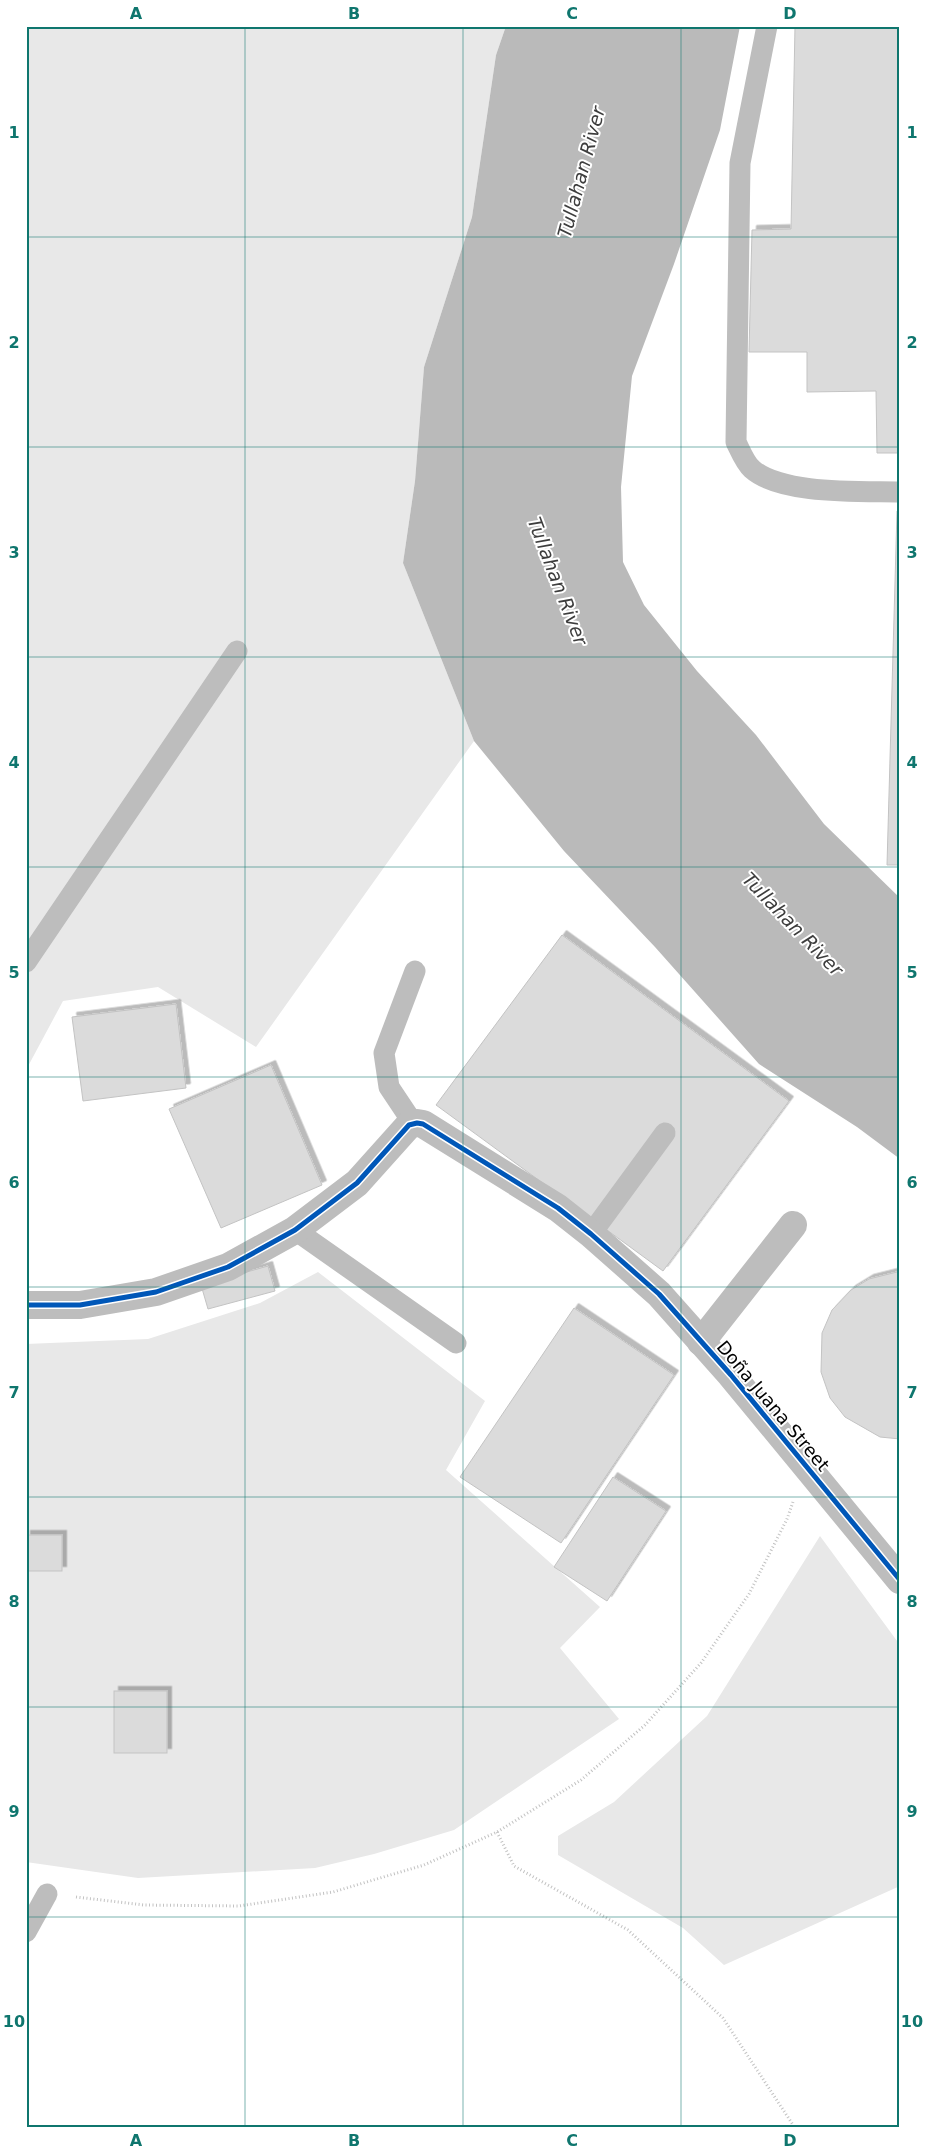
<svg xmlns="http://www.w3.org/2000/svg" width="926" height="2154" viewBox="0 0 926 2154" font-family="'DejaVu Sans',sans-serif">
	<defs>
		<filter id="shadow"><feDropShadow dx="4.5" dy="-4.5" stdDeviation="0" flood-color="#0004"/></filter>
	</defs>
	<rect width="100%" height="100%" fill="#fff"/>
	<g fill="#e8e8e8">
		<path d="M26,26h480l-10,29 -24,162 -48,150 -9,114 -12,82 71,178 -218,306 -98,-60 -95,14 -37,69z"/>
		<path d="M318,1272l167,129 -39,69 154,137 -40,41 59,71 -165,111 -80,24 -59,14 -177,10 -112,-16v-518l122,-5 112,-36z"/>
		<path d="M820,1536l80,109v241l-176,79 -41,-37 -125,-73v-19l56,-34 93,-86z"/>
	</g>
	<path fill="#bababa" d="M506,26h234l-20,104 -46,134 -42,112 -11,111 2,75 21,43 53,66 59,64 68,89 76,74v261l-43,-32 -98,-63 -104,-117 -91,-96 -90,-110 -71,-178 12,-82 9,-114 48,-150 24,-162z"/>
	<g fill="#dbdbdb" stroke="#c3c3c3" filter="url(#shadow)">
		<path d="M795,26h105v427h-23l-1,-62 -69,1v-40h-58l3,-122 39,-1z"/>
		<path d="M897,511h3v354h-13z"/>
		<path d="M562,935l227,166 -126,170 -227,-166z"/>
		<path d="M176,1004l10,84 -103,13 -11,-84z"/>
		<path d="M271,1065l51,120 -101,43 -52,-119z"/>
		<path d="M268,1266l7,25 -67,18 -7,-24z"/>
		<path d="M897,1272h3v167l-20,-2 -35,-20 -15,-19 -9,-26 1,-39 10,-23 19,-20 18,-11z"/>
		<path d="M574,1308l100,67 -113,168 -101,-66z"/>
		<path d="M613,1477l53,34 -59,90 -53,-34z"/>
		<rect x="26" y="1535" width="36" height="36"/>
		<rect x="114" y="1691" width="53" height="62"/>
	</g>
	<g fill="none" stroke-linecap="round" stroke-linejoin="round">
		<g stroke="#c2c2c2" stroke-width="3" stroke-dasharray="1 2.5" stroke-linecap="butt">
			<path d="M497,1832l17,34 114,64 95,88 72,110"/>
			<path d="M76,1897l68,8 95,1 94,-14 91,-27 73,-33 84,-52 64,-55 56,-62 48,-69 38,-75 6,-17"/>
		</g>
		<g stroke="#bdbdbd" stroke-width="21">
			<path d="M767,26l-27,137 -4,279c4,8 9,21 16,27 29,26 109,22 148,23"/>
			<path d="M26,962l211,-311"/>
			<path d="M413,1123l-24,-36 -5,-34 31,-82"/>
			<path d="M295,1230l161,113"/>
			<path d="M591,1234l74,-101"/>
			<path d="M26,1932l21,-38"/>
		</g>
		<g stroke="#bdbdbd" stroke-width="28">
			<path d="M26,1305h54l76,-13 72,-25 67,-37 62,-47 52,-58 8,-2 6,1 135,84 33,26 68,60 72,81 169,205"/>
			<path d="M701,1342l92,-117"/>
		</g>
		<defs>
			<path id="cycleway" d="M26,1305h54l76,-13 72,-25 67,-37 62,-47 52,-58 8,-2 6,1 135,84 33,26 68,60 72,81 169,205"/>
		</defs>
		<use href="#cycleway" stroke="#fff" stroke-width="8"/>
		<use href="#cycleway" stroke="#0057b8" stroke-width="5"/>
	</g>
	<path fill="none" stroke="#0f766e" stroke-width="1" stroke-opacity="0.55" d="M245,26v2102M463,26v2102M681,26v2102M26,237h874M26,447h874M26,657h874M26,867h874M26,1077h874M26,1287h874M26,1497h874M26,1707h874M26,1917h874"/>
	<g text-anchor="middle" stroke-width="4" stroke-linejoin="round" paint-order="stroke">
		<g font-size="18" fill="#000" stroke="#fff">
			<text transform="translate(773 1406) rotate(50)" y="6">Doña Juana Street</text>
		</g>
		<g font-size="19" font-style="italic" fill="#3d3d3d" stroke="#fff">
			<text transform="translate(581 172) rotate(-75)" y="7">Tullahan River</text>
			<text transform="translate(558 581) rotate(69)" y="7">Tullahan River</text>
			<text transform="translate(793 924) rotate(46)" y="7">Tullahan River</text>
		</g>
	</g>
	<rect width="926" height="2154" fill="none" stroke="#ffffff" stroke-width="55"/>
	<rect x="28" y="28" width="870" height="2098" fill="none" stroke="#0f766e" stroke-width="2"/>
	<g font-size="16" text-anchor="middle" font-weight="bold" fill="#0f766e">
		<text x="136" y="19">A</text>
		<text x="354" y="19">B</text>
		<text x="572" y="19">C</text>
		<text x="790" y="19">D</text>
		<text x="14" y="138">1</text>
		<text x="912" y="138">1</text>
		<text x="14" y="348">2</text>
		<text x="912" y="348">2</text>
		<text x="14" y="558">3</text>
		<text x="912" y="558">3</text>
		<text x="14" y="768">4</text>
		<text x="912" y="768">4</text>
		<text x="14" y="978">5</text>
		<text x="912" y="978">5</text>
		<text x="14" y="1188">6</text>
		<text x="912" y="1188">6</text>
		<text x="14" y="1398">7</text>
		<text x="912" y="1398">7</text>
		<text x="14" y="1607">8</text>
		<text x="912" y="1607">8</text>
		<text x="14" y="1817">9</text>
		<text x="912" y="1817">9</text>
		<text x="14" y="2027">10</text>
		<text x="912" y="2027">10</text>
		<text x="136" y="2146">A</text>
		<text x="354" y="2146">B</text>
		<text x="572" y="2146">C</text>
		<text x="790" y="2146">D</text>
	</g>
</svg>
